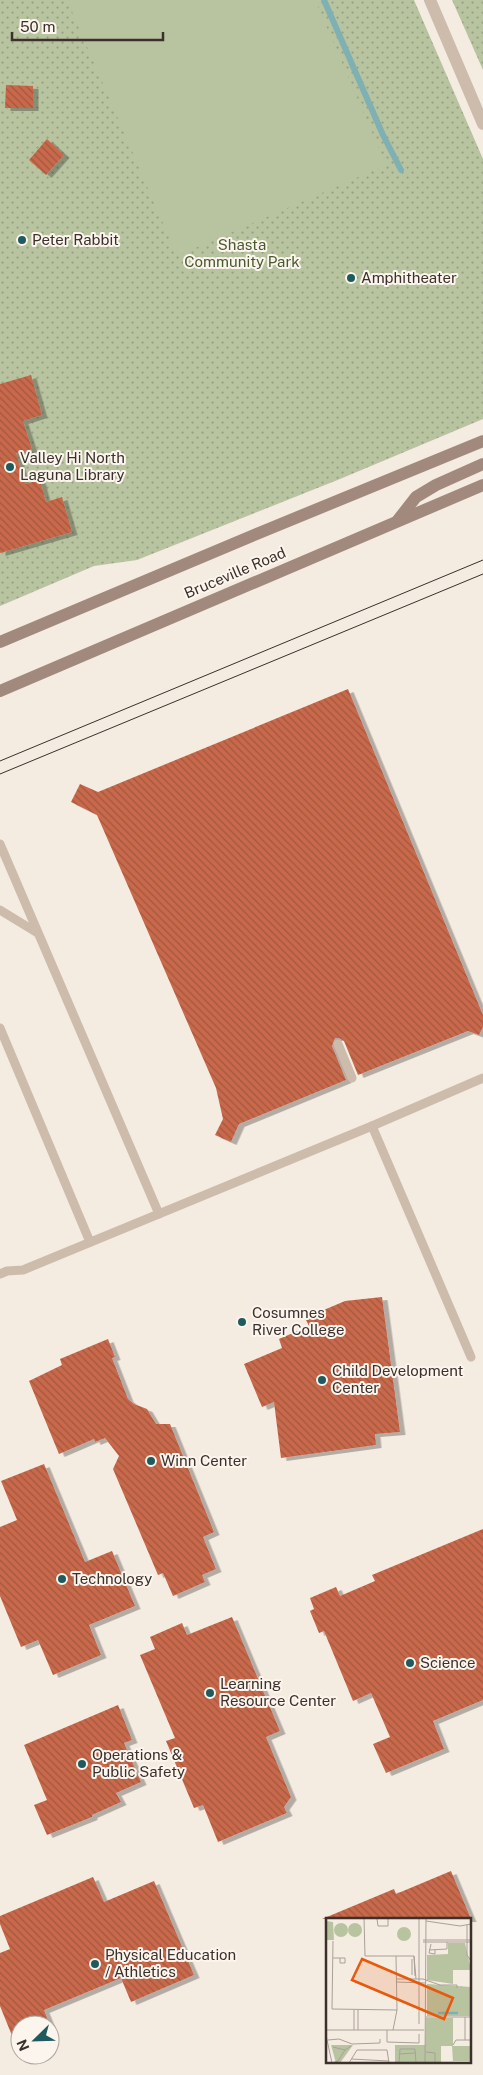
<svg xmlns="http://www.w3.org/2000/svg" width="483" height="2075" viewBox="0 0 483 2075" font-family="'Public Sans',sans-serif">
	<defs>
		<pattern id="grass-dots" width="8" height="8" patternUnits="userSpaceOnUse" patternTransform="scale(1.25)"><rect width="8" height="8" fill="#b8c4a0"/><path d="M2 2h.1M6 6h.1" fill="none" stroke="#97a083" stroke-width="1.8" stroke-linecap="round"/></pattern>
		<pattern id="building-back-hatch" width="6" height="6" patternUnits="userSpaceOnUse" patternTransform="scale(1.25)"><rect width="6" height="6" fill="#c8694b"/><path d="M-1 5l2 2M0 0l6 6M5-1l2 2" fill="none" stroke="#a4573f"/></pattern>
		<filter id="shadow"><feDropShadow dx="5.5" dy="3" stdDeviation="0" flood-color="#0004"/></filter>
	</defs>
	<rect width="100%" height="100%" fill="#f4ebe1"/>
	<g fill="url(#grass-dots)">
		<path d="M0,0h414l69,159v260l-143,60 -203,81 -43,6 -94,40z"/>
		<path d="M452,0h31v70z"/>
	</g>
	<path fill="#b8c4a0" d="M67,0h248l71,165 -209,91z"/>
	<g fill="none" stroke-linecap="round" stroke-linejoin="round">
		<path stroke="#7fb0b2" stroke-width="6" d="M324,0l59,135 18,35"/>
	</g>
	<g fill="url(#building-back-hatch)" filter="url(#shadow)">
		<path d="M6,85l27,1v22h-28z"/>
		<path d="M47,139l17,16 -18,20 -17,-15z"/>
		<path d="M31,375l11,40 -19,6 9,28 -16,4 9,31 15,-4 6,22 16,-5 10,35 -72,21v-169z"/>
		<path d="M348,689l135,326v12l-4,8 -11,-4 -110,44 -14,-34 -5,-3h-4l-3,8 14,34 -107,44 -8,18 -16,-7 8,-16 -7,-31 -119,-273 -26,-13 9,-18 18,8z"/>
		<path d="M382,1297l18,135 -25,2 1,11 -95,13 -7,-56 -12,5 -18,-43 38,-16 -3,-9 30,-13 -4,-8 40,-17z"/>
		<path d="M108,1339l7,18 -3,1 16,41 6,5 13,5 9,15h14l44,108 -11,5 13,32 -14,6 3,7 -32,14 -10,-23 -5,2 -45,-106 6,-13 -14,-18 -10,4 -1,-3 -35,15 -30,-73 33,-16 -2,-6z"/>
		<path d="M44,1464l41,98 27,-11 23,55 -46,19 12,30 -48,20 -15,-35 -17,7 -21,-51v-69l17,-7 -16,-39z"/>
		<path d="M483,1529v171l-50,21 11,28 -58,24 -13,-29 17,-7 -19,-44 -18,8 -29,-70 -5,2 -9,-22 4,-2 -4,-11 26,-11 4,9 35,-15 -3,-6z"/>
		<path d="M232,1617l48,114 -14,6 25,60 -7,10 3,6 -69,29 -15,-37 -9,3 -28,-67 9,-3 -35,-83 15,-6 -5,-12 32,-14 5,12z"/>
		<path d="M118,1705l14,35 -8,3 17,39 -25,11 5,9 -29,13v2l-45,18 -13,-30 13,-5 -23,-55z"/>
		<path d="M451,1871l20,48h-149l72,-30 2,5z"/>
		<path d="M93,1877l11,25 50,-21 40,94 -63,27 -10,-24 -77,32 6,15h-30v15l-5,3 -15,-37v-53l10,-4 -10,-25v-8z"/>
	</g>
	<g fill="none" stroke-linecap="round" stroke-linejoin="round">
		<g stroke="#cdbbac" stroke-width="9">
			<path d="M0,844l159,370"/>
			<path d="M0,910l36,22"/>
			<path d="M0,1028l90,214"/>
			<path d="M338,1044l14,34"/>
			<path d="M372,1126l99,231"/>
			<path d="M0,1274l7,-3 16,-1 349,-144 111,-48"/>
		</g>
		<path stroke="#cdbbac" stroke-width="12" d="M430,0l53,124"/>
		<g stroke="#a18a7d" stroke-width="12">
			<path d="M398,520l18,-23 20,-12 47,-21"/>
			<path d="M0,642l259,-109 224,-92"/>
			<path d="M0,691l483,-206"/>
		</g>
		<g stroke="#3b302b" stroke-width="1">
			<path d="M0,761l483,-201"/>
			<path d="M0,774l483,-200"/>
		</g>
	</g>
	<g fill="#1f5a5e" stroke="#fbf5ee" stroke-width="2">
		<circle cx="22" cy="240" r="5"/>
		<circle cx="351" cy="278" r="5"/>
		<circle cx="10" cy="467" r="5"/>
		<circle cx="242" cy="1322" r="5"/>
		<circle cx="322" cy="1380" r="5"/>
		<circle cx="151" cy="1461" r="5"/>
		<circle cx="62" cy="1579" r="5"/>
		<circle cx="410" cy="1663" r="5"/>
		<circle cx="210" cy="1693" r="5"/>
		<circle cx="82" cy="1764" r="5"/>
		<circle cx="95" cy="1964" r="5"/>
	</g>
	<g text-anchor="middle" stroke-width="4" stroke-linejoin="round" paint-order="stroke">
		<g font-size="15" fill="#3b302b" stroke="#fbf5ee" text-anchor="start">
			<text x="32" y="245">Peter Rabbit</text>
			<text x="361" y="283">Amphitheater</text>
			<text x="20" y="463">Valley Hi North<tspan x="20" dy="17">Laguna Library</tspan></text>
			<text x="252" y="1318">Cosumnes<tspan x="252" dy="17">River College</tspan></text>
			<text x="332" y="1376">Child Development<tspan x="332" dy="17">Center</tspan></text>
			<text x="161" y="1466">Winn Center</text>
			<text x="72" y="1584">Technology</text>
			<text x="420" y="1668">Science</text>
			<text x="220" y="1689">Learning<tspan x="220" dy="17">Resource Center</tspan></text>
			<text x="92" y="1760">Operations &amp;<tspan x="92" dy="17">Public Safety</tspan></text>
			<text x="105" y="1960">Physical Education<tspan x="105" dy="17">/ Athletics</tspan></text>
		</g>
		<g font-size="15" fill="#4a5a2e" stroke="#fbf5ee">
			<text x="242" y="250">Shasta<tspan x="242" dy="17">Community Park</tspan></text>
		</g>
		<g font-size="15" fill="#3b302b" stroke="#fbf5ee">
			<text transform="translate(235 573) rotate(-23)" y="5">Bruceville Road</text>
		</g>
	</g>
	<g transform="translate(326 1918)">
		<rect width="145" height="145" fill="#f4ebe1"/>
		<path d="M0,3l7,1 1,18h-8zM122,25h17l6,27h-18v14l-26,-4v-25l21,-1zM101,66l44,3v29h-44zM100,100h27v28h18v15h-18l-1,-15h-11v17h-46v-18h30zM5,127h22l-13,18h-4z" fill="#b8c4a0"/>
		<path d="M22 12a7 7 0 1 1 14 0a7 7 0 1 1-14 0ZM8 12a7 7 0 1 1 14 0a7 7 0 1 1-14 0ZM71 16a7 7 0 1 1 14 0a7 7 0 1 1-14 0ZM134,68l11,3v13h-10zM113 88a8 8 0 1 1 16 0a8 8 0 1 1-16 0Z" fill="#b8c4a0"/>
		<path fill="none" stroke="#7fb0b2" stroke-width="2.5" d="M112,95h20"/>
		<path fill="none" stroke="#aaa098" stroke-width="1" d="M38,0l1,38h49M51,1l1,7h10v-7M100,3l34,5 11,-2M141,7v30l4,6M97,22h48M7,23l-1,68 65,1 -1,-54M97,24h48M105,26l-2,9 6,1v-4M103,32l18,-1v-7M88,38l2,23M88,38l1,20M7,40h12v5h-5v-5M86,41v16M71,61h26l17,6h17v3M71,64l28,1M28,92v20M32,92v20M100,99h45M93,106v-106M0,112h98M61,112v12l32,1v-9M67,112l4,-20M0,117l6,28M2,122l11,-1 13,5 28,-1v-4M139,122v-23M127,127l3,-5h15M7,129l12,3 6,-4M100,134l9,1v10M73,136l16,-1M25,141l38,2M6,145l6,-2 7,-11M23,145l8,-13h30l2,13M73,145l1,-14h15l1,14M99,145l1,-145"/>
		<path fill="#e8590c" fill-opacity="0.15" stroke="#e8590c" stroke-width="2.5" d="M36,41l91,39 -9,21 -92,-39z"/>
		<rect width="145" height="145" fill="none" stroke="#3b302b" stroke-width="2.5"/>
	</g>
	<g transform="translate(35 2040) rotate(247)"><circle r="24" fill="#fbf5ee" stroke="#aea6a0"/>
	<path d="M0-4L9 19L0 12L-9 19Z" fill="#1f5a5e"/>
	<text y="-8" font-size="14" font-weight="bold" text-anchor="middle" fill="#3b302b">N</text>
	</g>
	<path d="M12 32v8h151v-8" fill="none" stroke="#3b302b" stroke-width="2.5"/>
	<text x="20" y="32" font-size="15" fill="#3b302b" stroke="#fbf5ee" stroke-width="4" paint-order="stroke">50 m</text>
</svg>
